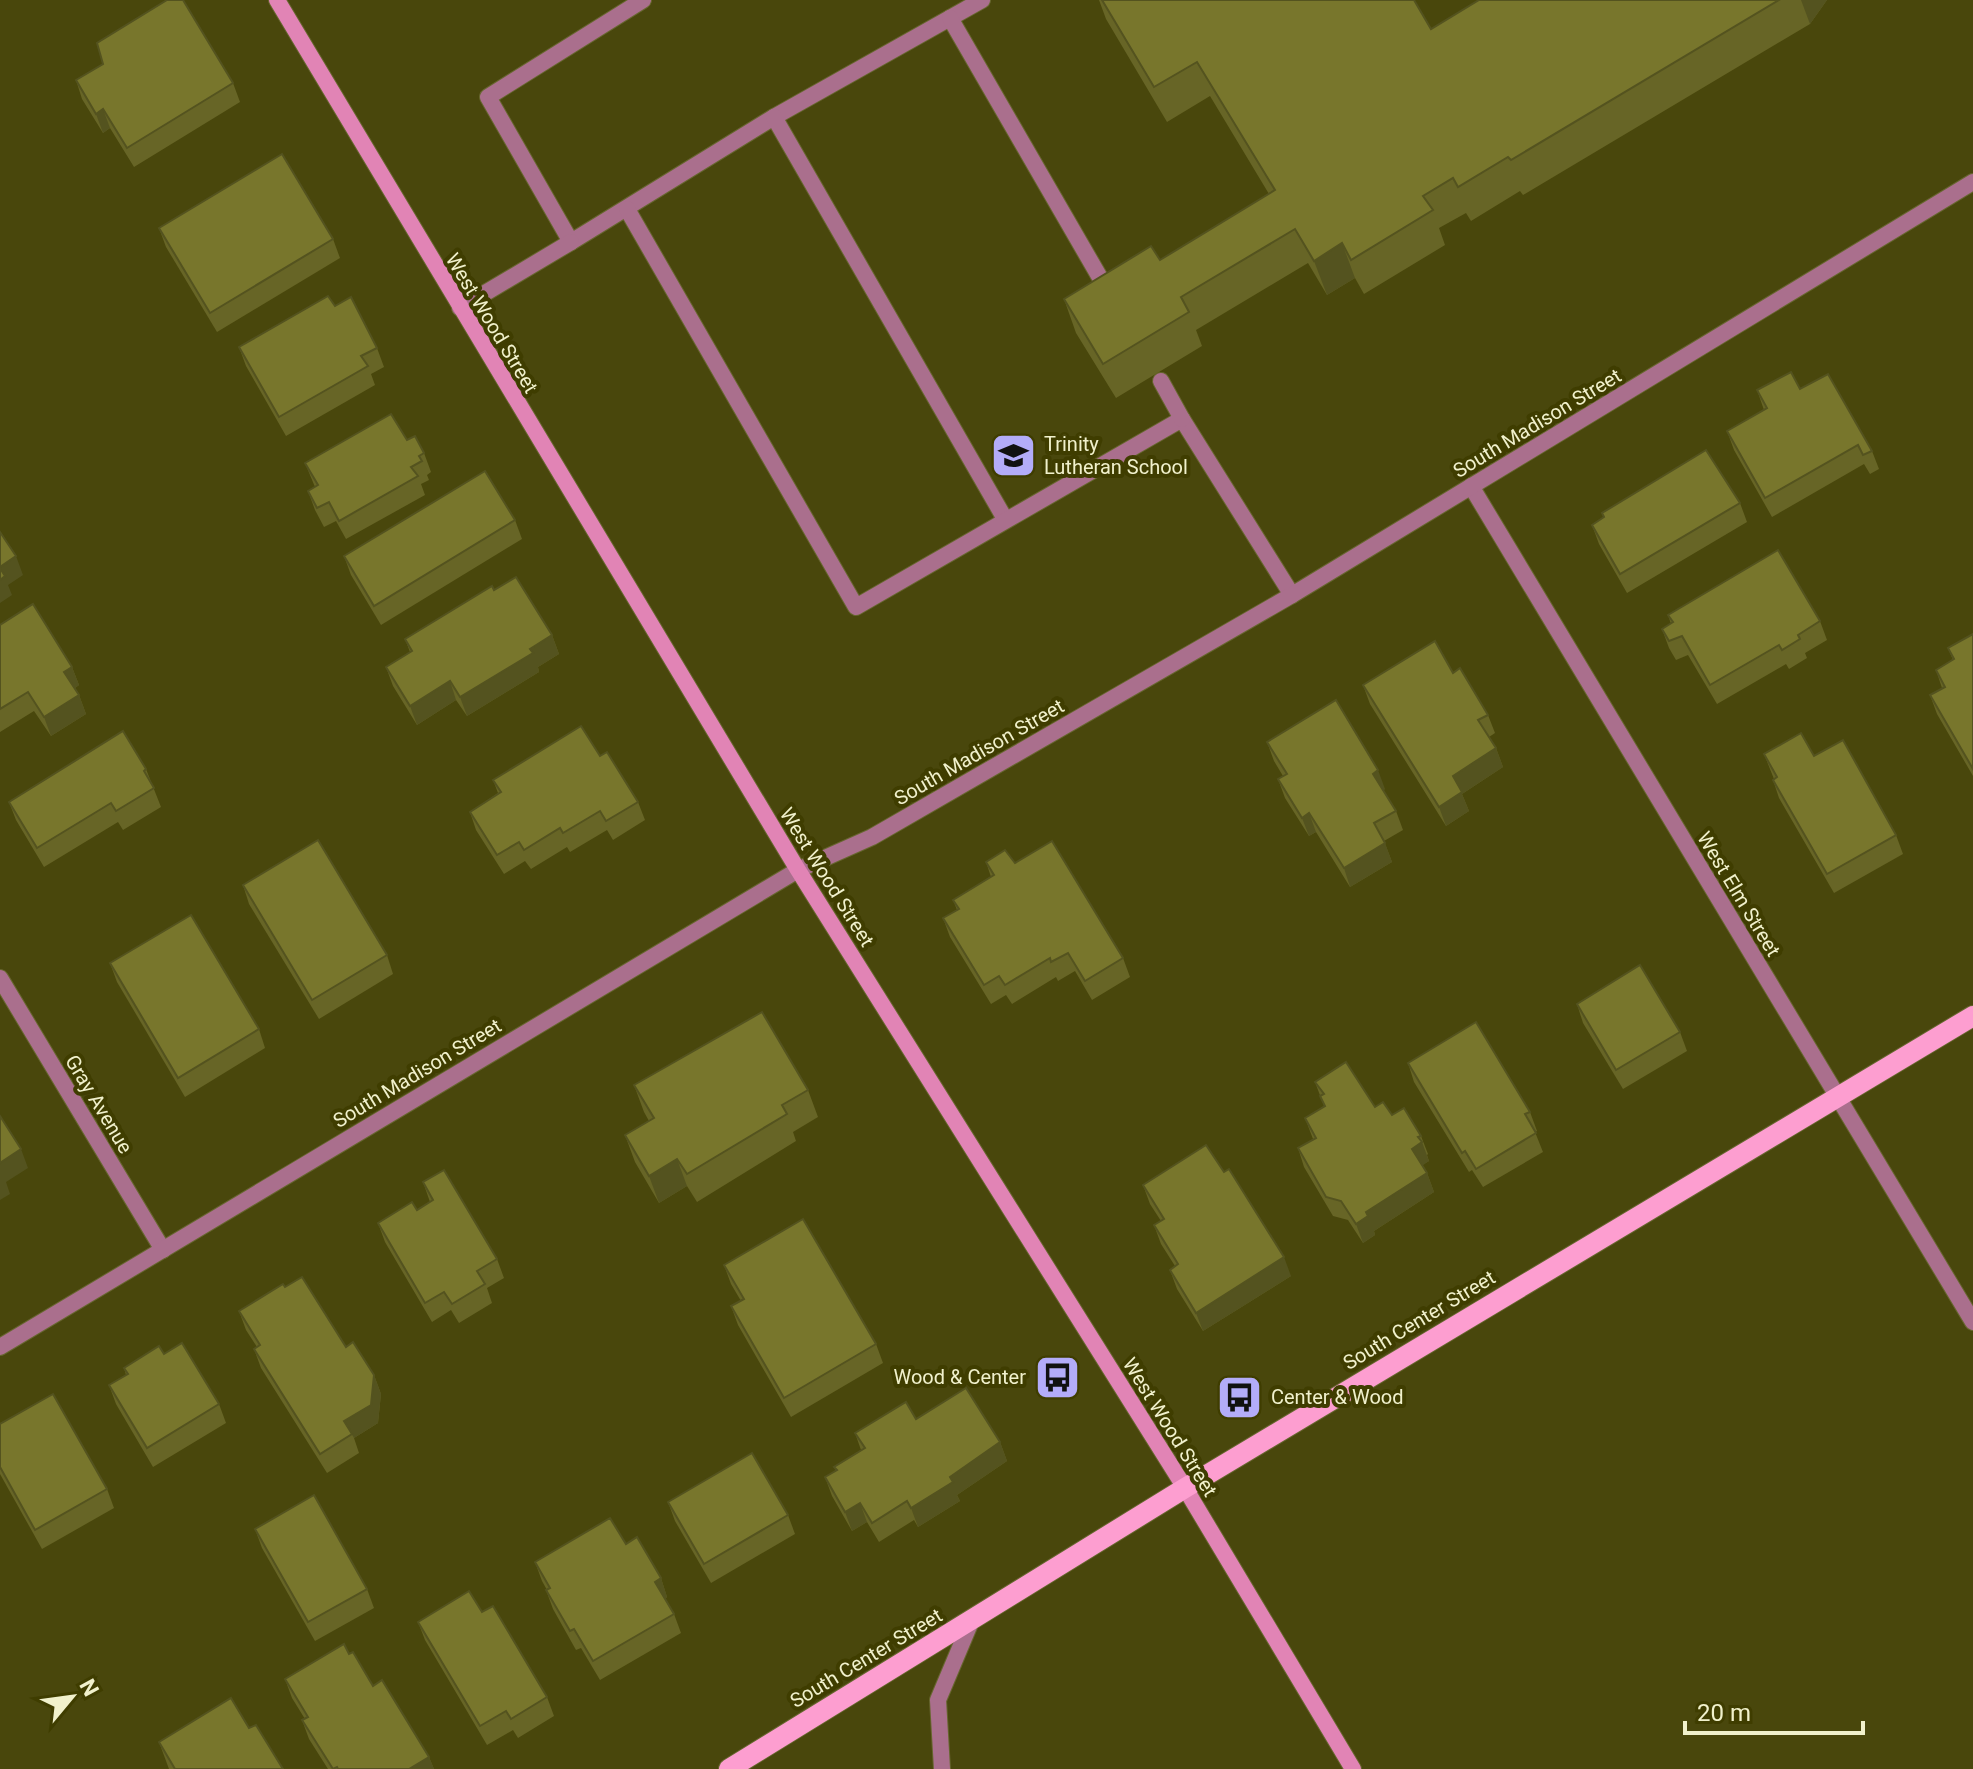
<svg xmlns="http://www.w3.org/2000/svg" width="1973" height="1769" viewBox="0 0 1973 1769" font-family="Roboto,sans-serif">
	<rect width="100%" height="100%" fill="#49470c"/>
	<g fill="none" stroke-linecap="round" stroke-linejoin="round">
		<defs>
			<g id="lane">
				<path d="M643,0l-155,97 83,145 203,-125 208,-117"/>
				<path d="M950,18l160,277"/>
				<path d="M774,117l231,402"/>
				<path d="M627,209l229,398 326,-188 110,176"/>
				<path d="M460,308l111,-66"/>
				<path d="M1161,381l21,38"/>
				<path d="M942,1769l-4,-69 32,-76"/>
			</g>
			<g id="street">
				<path d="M1471,486l502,836"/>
				<path d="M0,978l163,272"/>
				<path d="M0,1347l798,-477 74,-33 420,-242 681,-413"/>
			</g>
			<path id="secondary" d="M277,0l521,870 387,618 168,281"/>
			<path id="primary" d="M729,1769l456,-281 788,-472"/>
		</defs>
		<use href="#lane" stroke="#67662f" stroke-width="18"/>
		<use href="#street" stroke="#67662f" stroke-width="18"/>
		<use href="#secondary" stroke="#67662f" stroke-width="18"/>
		<use href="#primary" stroke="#67662f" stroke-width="22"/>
		<use href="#lane" stroke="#aa6f8d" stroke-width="16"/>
		<use href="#street" stroke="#aa6f8d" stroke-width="16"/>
		<use href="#secondary" stroke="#e184b5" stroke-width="16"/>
		<use href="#primary" stroke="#fd9ed0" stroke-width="20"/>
	</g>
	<g fill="#676526">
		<path d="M1099,0h315l17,29 48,-29h348l-17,24 -287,171 -3,-4 -49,30 -5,-8 -27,15 6,17 -81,49 -9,-16 -28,17 -19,-32 -112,67 6,16 -86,52 -40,-65 -12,-34 96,-39 109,-66 -59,-98 -43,26 -61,-103z"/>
		<path d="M103,64l130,19 7,19 -106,65 -24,-39 -7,5 -21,-34 -6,-19z"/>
		<path d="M159,228l174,11 7,19 -123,74 -51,-85z"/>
		<path d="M335,306l42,42 7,19 -13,7 4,11 -89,51 -40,-70 -7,-19z"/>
		<path d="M1800,389l72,62 7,18 -9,5 -6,-10 -92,53 -38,-67 -7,-19 37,-21 -7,-20z"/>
		<path d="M407,440l17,13 7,19 -4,3 2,5 -8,4 4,11 -79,44 -10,-18 -12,6 -9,-17 -7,-19 7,-4 -10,-24z"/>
		<path d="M1740,503l7,19 -120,71 -28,-49 -7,-19 12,-7 -2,-5z"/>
		<path d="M515,520l7,19 -141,86 -30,-50 -7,-19z"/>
		<path d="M494,590l58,45 7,19 -21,13 1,5 -72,44 -11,-16 -39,25 -24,-39 -7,-19 24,-15 -5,-13z"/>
		<path d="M1668,615l152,6 7,19 -22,13 2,5 -18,11 -3,-5 -69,40 -29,-49 -12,5 -7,-12 -7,-19 9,-5z"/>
		<path d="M0,625l72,42 7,18 -4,3 4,7 7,19 -35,22 -17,-25 -34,21z"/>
		<path d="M1973,634v142l-36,-62 -7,-19 12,-7 -6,-18 17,-10 -5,-12z"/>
		<path d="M1363,685l125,30 7,18 -6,4 7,11 7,19 -41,27 7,17 -23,15 -76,-122z"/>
		<path d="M1267,742l118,47 -2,1 13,21 7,19 -19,11 8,21 -42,25 -34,-55 -7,4 -24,-38 -7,-19 5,-3 -9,-15z"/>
		<path d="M1764,754l50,2 82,79 7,19 -69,39 -55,-95 -6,-18 1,-1z"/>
		<path d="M600,756l38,46 7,18 -32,20 -6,-10 -37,22 -3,-5 -36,22 -6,-8 -21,13 -28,-44 -6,-18 28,-19 -5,-13z"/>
		<path d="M146,769l15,38 -38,23 -5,-8 -74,45 -28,-47 -7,-18z"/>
		<path d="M986,862l29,1 108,95 7,19 -38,23 -17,-29 -17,10 -2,-4 -44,27 -6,-9 -15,9 -41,-67 -7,-19 14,-8 -4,-10 38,-23z"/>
		<path d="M243,885l144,70 6,19 -74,45 -70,-115z"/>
		<path d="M110,963l149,66 6,19 -80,49 -68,-115z"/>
		<path d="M1577,1004l103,28 7,19 -64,38 -40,-66z"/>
		<path d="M1408,1063l122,49 7,19 -2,1 8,20 -60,35 -11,-17 -3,2 -55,-90z"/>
		<path d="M1315,1082l77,33 29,21 7,18 -1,1 2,6 -7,4 5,8 7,19 -60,39 1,4 -12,8 -15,-23 -15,-4 -29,-49 -6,-19 15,-9 -8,-21 19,-12z"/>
		<path d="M634,1085l174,5 10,27 -25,15 3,9 -99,61 -10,-16 -28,17 -24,-41 -10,-27 24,-14 -5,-9z"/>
		<path d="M423,1182l74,77 7,19 -17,10 5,15 -33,20 -8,-13 -19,12 -47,-80 -7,-19 39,-13 13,-8z"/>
		<path d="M1143,1185l148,91 -88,55 -26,-42 -7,-19 5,-4 -14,-22 -7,-19 7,-4 -11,-17z"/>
		<path d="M724,1265l152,79 7,19 -92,54 -53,-92 -7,-19 10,-5 -10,-17z"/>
		<path d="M285,1287l89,88 7,19 -3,29 -24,15 5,15 -32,20 -66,-105 -7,-19 3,-2 -11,-17 -7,-19z"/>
		<path d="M124,1368l95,36 7,19 -73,44 -37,-63 -7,-19 17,-10z"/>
		<path d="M916,1419l84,23 7,19 -50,34 3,6 -42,26 -4,-7 -35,22 -12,-20 -15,9 -20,-35 -7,-19 11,-6 -2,-4 27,-17 -6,-17z"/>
		<path d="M0,1424l107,65 7,19 -72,41 -42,-75z"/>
		<path d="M668,1502l120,13 7,19 -84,49 -36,-62z"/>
		<path d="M255,1529l112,60 7,19 -59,33 -53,-93z"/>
		<path d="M626,1544l35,34 6,19 -2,2 9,15 7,19 -81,47 -19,-32 -5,2 -23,-41 -7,-19h1l-5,-9 -7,-19z"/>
		<path d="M482,1612l65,85 7,19 -36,22 -5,-8 -26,15 -62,-105 -7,-18z"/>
		<path d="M349,1654l24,32 56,71 5,12h-106l-19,-30 -7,-19 3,-1 -13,-21 -7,-19z"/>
		<path d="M249,1728l34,41h-114l-10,-27z"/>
	</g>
	<g fill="#54531f">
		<path d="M1801,0h26l-17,24z"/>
		<path d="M103,109l7,19 -7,5 -7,-19z"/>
		<path d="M1342,243l13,35 -28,17 -13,-34z"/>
		<path d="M16,556l7,19 -15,10 4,10 -12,8v-36z"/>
		<path d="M552,635l7,19 -21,13 1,5 -72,44 -7,-19z"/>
		<path d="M72,667l7,18 -8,6 -7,-19z"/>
		<path d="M450,681l6,19 -39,25 -7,-19z"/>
		<path d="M79,695l7,19 -35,22 -7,-19z"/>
		<path d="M1496,748l7,19 -41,27 7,17 -23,15 -7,-19 14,-31z"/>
		<path d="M1378,770l7,19 -5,4 -7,-19z"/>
		<path d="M1309,813l7,19 -7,4 -7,-18z"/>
		<path d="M1385,843l7,19 -42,25 -6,-19z"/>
		<path d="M1422,1142l7,19 -10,7 -7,-19z"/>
		<path d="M21,1149l7,19 -22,14 4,12 -10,6v-37z"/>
		<path d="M677,1159l10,27 -28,17 -10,-27z"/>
		<path d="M1427,1173l7,19 -60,39 1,4 -12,8 -7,-19 10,-12z"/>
		<path d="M1284,1257l7,19 -88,55 -7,-18z"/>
		<path d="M374,1375l7,19 -3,29 -24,15 -10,-17z"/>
		<path d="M1000,1442l7,19 -50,34 3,6 -42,26 -7,-19 39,-31z"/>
		<path d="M860,1503l7,19 -15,9 -7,-19z"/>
		<path d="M661,1578l6,19 -5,4 -7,-19z"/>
		<path d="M429,1757l5,12h-25z"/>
	</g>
	<g fill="#78762c" stroke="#54531f" stroke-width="2">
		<path d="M167,0h16l50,83 -106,65 -24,-39 -7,5 -20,-34 27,-16 -6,-21z"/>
		<path d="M1102,0h312l17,29 48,-29h300l-268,160 -3,-3 -50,30 -5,-9 -30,18 10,14 -82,50 -9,-17 -28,18 -19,-32 -114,68 8,15 -86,52 -39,-65 87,-53 9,14 115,-70 -78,-128 -43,25z"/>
		<path d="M282,154l51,85 -123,74 -51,-85z"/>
		<path d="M328,296l7,10 16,-9 26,51 -16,8 7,10 -89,51 -40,-70z"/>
		<path d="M1791,372l9,17 28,-15 44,77 -9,4 -5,-10 -93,53 -38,-67 40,-23 -10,-18z"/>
		<path d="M391,414l16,26 8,-4 9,17 -5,3 3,5 -11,6 7,9 -79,45 -10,-19 -12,6 -9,-17 10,-6 -13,-22z"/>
		<path d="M1706,450l34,53 -120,71 -28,-49 12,-8 -2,-4z"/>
		<path d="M485,471l30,49 -141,86 -30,-50z"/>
		<path d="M0,532l16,24 -16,11z"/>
		<path d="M1778,550l42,71 -22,14 2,4 -18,11 -3,-5 -69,40 -28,-49 -13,5 -7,-12 11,-7 -5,-7z"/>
		<path d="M0,568l5,8 -5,4z"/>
		<path d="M516,577l36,58 -22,14 3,4 -73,44 -10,-16 -40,25 -24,-39 26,-16 -7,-12 87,-53 2,4z"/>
		<path d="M33,604l39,63 -8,5 15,23 -35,22 -16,-25 -28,17v-84z"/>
		<path d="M1973,634v135l-43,-74 15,-8 -9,-17 18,-11 -6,-11z"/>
		<path d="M1435,641l18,32 7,-5 28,47 -10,5 18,28 -43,28 9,16 -23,15 -76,-122z"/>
		<path d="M1336,700l42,70 -5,4 23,37 -22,12 11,20 -41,25 -35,-55 -7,5 -24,-39 9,-5 -20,-32z"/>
		<path d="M581,726l19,30 7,-4 31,50 -32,19 -6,-10 -37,22 -3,-5 -36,22 -5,-8 -22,13 -27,-43 31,-20 -8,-12z"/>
		<path d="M123,731l23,38 -2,2 10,17 -38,23 -5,-8 -74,45 -28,-46z"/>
		<path d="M1801,733l13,23 29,-16 53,95 -69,39 -54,-94 4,-3 -13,-23z"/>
		<path d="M318,840l69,115 -75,45 -69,-115z"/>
		<path d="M1052,841l71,117 -38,23 -17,-28 -17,9 -1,-4 -45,27 -6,-9 -15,9 -41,-67 16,-9 -6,-9 41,-25 -8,-13 19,-12 10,13z"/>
		<path d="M191,915l68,114 -81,49 -68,-115z"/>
		<path d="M1640,965l40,67 -64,38 -39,-66z"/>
		<path d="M762,1012l46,78 -26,15 5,9 -100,60 -10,-15 -28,17 -24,-41 29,-17 -20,-33z"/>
		<path d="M1476,1022l54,90 -5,2 11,19 -60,36 -11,-18 -3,2 -54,-90z"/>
		<path d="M1346,1062l29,45 8,-5 9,13 12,-7 17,28 -3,1 4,5 -10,7 15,24 -61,39 2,4 -12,8 -15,-23 -15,-4 -28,-49 18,-10 -11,-20 20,-12 -5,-10 4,-2 -9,-12z"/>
		<path d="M0,1116l21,33 -21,14z"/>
		<path d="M1206,1145l18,27 5,-3 55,88 -88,56 -26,-43 8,-6 -24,-39 10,-6 -21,-34z"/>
		<path d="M444,1170l53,89 -20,12 8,13 -33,20 -8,-12 -19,11 -47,-80 34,-21 5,8 16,-10 -10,-18z"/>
		<path d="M803,1219l73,125 -92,54 -53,-92 13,-7 -20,-34z"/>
		<path d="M302,1277l44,70 7,-5 21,33 -3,30 -27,16 8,13 -32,20 -66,-105 6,-4 -21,-34 44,-27 2,3z"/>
		<path d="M182,1343l37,61 -72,44 -38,-63 19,-11 -4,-6 35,-22 5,8z"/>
		<path d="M966,1388l34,54 -50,35 3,5 -42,26 -4,-7 -35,22 -12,-20 -15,9 -20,-35 12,-7 -3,-3 31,-19 -10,-15 51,-31 10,17z"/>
		<path d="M53,1394l54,95 -72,41 -35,-63v-43z"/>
		<path d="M752,1453l36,62 -84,49 -36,-62z"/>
		<path d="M314,1495l53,94 -59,33 -53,-93z"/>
		<path d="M610,1518l16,26 11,-7 24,41 -6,4 19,32 -81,47 -19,-32 -4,2 -24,-41 4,-2 -15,-26z"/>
		<path d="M469,1591l13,21 11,-6 54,91 -36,22 -5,-8 -26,15 -62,-104z"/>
		<path d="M344,1644l5,10 4,-2 20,34 9,-6 47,77 -20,12h-71l-1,-2 -4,2 -31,-49 6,-3 -23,-38z"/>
		<path d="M231,1698l18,30 7,-3 27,44h-108l-16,-27z"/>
	</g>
	<defs>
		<symbol id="school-square" viewBox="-11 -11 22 22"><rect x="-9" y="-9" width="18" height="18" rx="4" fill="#b3acf9" stroke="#3f3d00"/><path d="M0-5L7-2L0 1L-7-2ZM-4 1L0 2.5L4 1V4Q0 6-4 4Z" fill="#111"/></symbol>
		<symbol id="bus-square" viewBox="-11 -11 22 22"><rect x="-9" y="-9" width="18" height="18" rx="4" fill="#b3acf9" stroke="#3f3d00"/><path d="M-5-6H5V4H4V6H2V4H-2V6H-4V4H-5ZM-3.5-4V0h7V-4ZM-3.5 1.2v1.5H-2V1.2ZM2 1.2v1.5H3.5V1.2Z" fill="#111"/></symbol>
	</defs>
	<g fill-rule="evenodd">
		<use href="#school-square" x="988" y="430" width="51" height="51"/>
		<use href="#bus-square" x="1032" y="1352" width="51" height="51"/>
		<use href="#bus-square" x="1214" y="1372" width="51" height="51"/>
	</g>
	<g text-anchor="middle" stroke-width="8" stroke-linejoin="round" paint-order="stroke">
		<g font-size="20" fill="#f1f1cc" stroke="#3f3d00">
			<text transform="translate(492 323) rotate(59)" y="7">West Wood Street</text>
			<text transform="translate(1537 423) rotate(-31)" y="7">South Madison Street</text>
			<text transform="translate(979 752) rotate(-30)" y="7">South Madison Street</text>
			<text transform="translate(827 877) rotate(58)" y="7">West Wood Street</text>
			<text transform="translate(1739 894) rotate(59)" y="7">West Elm Street</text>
			<text transform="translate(417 1073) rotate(-31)" y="7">South Madison Street</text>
			<text transform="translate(99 1104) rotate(59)" y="7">Gray Avenue</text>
			<text transform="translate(1419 1320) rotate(-31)" y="7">South Center Street</text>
			<text transform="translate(1170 1427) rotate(58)" y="7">West Wood Street</text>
			<text transform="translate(866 1658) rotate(-31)" y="7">South Center Street</text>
		</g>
		<g font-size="20" fill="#f1f1cc" stroke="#3f3d00" text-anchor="start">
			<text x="1044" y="451">Trinity<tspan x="1044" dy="23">Lutheran School</tspan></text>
			<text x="1026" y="1384" text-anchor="end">Wood &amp; Center</text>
			<text x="1271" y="1404">Center &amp; Wood</text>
		</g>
	</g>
	<g transform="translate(72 1697) rotate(61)" stroke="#3f3d00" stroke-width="6" paint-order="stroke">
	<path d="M0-6L14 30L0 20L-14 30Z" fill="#f1f1cc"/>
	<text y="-12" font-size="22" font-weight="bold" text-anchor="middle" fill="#f1f1cc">N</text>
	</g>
	<path d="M1685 1721v12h178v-12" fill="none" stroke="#f1f1cc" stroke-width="4"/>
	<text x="1697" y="1721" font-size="24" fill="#f1f1cc" stroke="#3f3d00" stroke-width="6" paint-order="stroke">20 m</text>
</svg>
